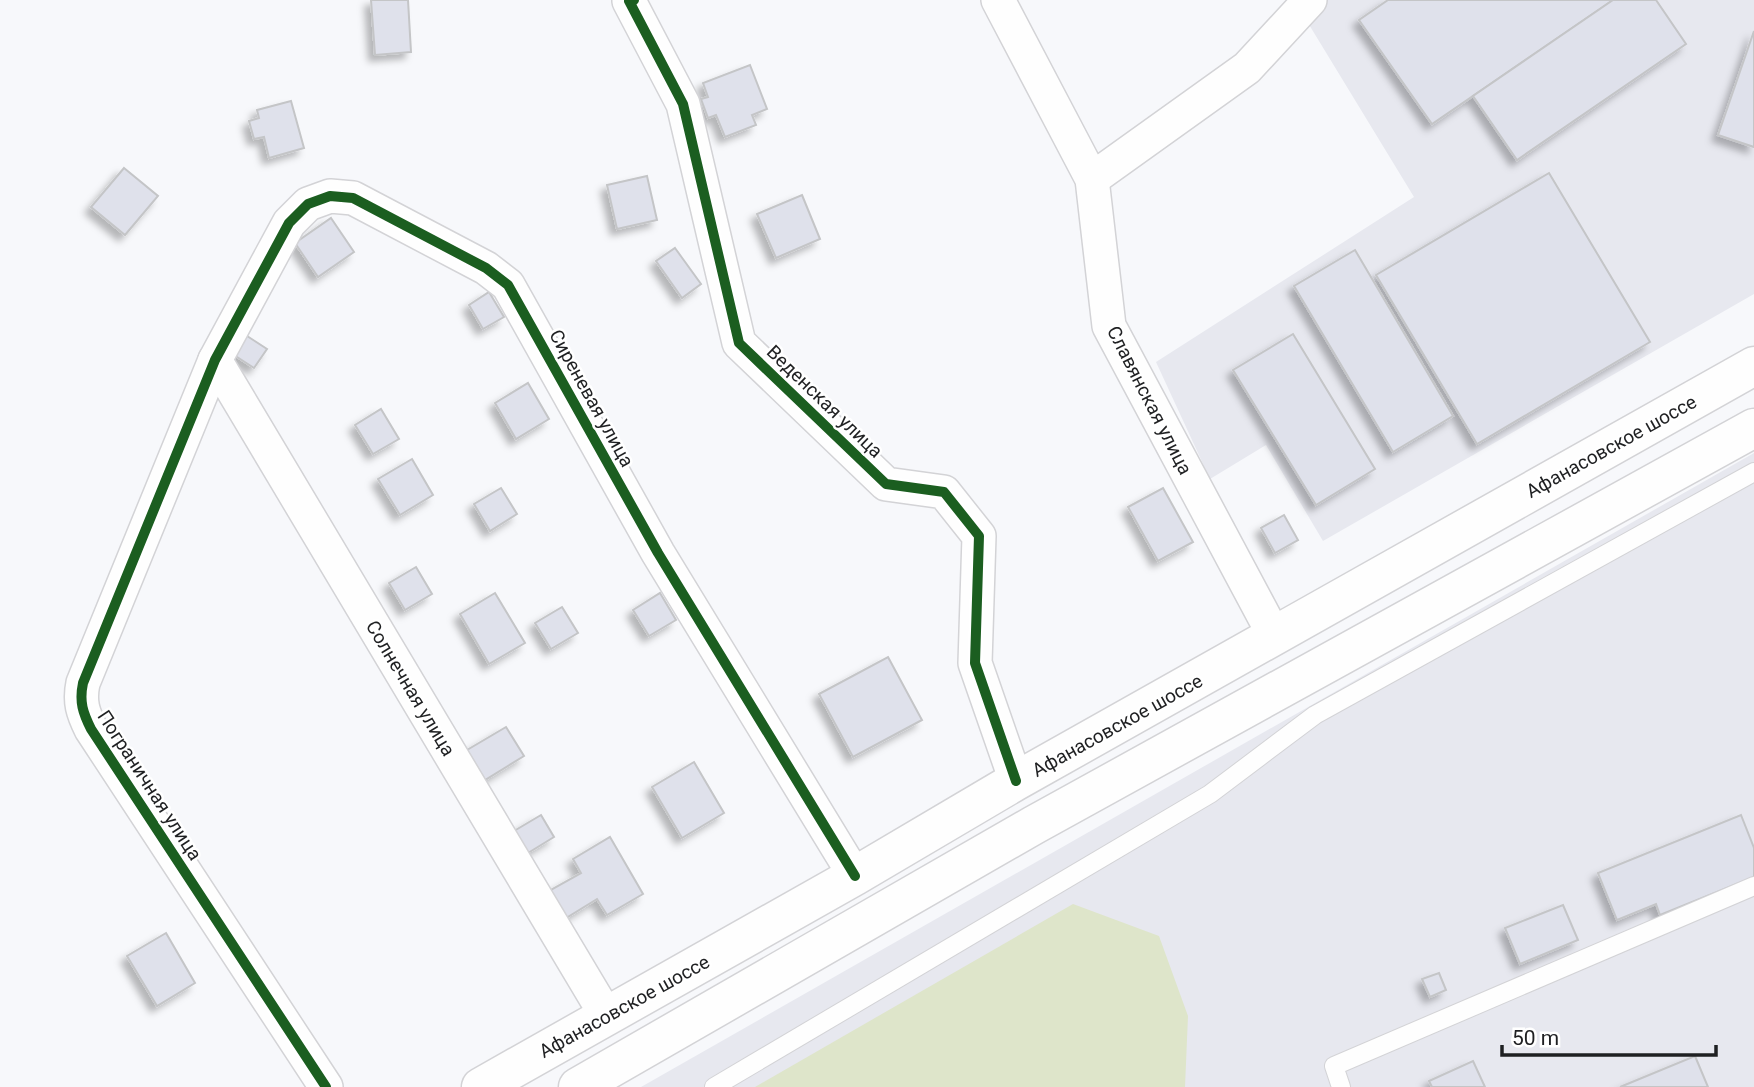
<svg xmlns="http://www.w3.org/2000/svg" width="1754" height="1087" viewBox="0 0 1754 1087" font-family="Roboto,sans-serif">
	<defs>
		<filter id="shadow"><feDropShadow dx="-6" dy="6" stdDeviation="3.5" flood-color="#0004"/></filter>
	</defs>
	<rect width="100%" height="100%" fill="#f7f8fb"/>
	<g fill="#e7e8ef">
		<path d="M1294,0h460v294l-431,247 -57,-96 -56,34 -54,-117 258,-165z"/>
		<path d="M1754,453v634h-1113z"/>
	</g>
	<path fill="#dee5ca" d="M1073,904l86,32 29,80 -3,71h-430z"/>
	<g fill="#dfe1eb" stroke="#c4c5c7" stroke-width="2" filter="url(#shadow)">
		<path d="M371,0h37l3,52 -36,3z"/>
		<path d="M1388,0h225l-181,124 -73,-104z"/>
		<path d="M1613,0h43l30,44 -169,116 -44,-64z"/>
		<path d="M1754,31v116l-36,-12z"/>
		<path d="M750,65l17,44 -15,6 4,10 -31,12 -9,-22 -8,3 -7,-19 7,-2 -5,-14z"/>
		<path d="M291,101l13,47 -35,10 -5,-21 -10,2 -5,-18 10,-3 -2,-8z"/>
		<path d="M124,168l34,28 -33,39 -34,-28z"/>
		<path d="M1549,173l101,169 -173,102 -101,-169z"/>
		<path d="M647,176l10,44 -40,9 -10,-44z"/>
		<path d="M802,195l18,44 -44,19 -19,-44z"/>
		<path d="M331,218l23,34 -36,25 -23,-34z"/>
		<path d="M675,248l26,36 -19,14 -26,-37z"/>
		<path d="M1355,250l98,166 -60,36 -99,-166z"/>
		<path d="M489,292l15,25 -21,12 -14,-24z"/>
		<path d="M244,334l23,15 -13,19 -23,-15z"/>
		<path d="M1293,334l82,135 -59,36 -83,-135z"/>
		<path d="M528,383l21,36 -33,20 -21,-36z"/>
		<path d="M381,409l18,30 -26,15 -18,-29z"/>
		<path d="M412,459l21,36 -33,20 -22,-36z"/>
		<path d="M501,488l16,26 -27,17 -16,-27z"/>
		<path d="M1163,488l30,54 -35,19 -30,-54z"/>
		<path d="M1284,515l14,25 -23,13 -14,-25z"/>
		<path d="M416,567l16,27 -27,16 -16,-27z"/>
		<path d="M495,593l30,50 -36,21 -29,-50z"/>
		<path d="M660,593l16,27 -27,16 -16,-26z"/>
		<path d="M562,607l16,26 -27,16 -16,-26z"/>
		<path d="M888,657l34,63 -69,37 -34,-63z"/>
		<path d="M506,727l18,29 -39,24 -18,-30z"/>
		<path d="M694,762l30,51 -42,25 -30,-51z"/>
		<path d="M541,815l13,22 -26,16 -14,-22z"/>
		<path d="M1741,815l13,33v29l-94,38 -4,-11 -39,16 -19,-47z"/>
		<path d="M610,837l33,57 -36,21 -10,-16 -39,24 -16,-28 39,-22 -8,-14z"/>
		<path d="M1563,905l15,35 -58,24 -15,-36z"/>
		<path d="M166,933l29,50 -38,23 -30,-50z"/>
		<path d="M1439,973l7,17 -16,7 -8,-18z"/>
		<path d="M1695,1056l13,31h-88z"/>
		<path d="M1473,1061l12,26h-53l-3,-6z"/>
	</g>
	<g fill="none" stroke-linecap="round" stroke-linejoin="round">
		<defs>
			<g id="service">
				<path d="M714,1087l496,-293 105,-79 439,-243"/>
				<path d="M1341,1087l-7,-21 420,-180"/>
			</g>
			<g id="minor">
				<path d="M998,0l94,179 17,147 165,309"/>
				<path d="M629,1l54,103 56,239 147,141 58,8 35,44 -4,127 41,118"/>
				<path d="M1092,179l155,-111 63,-68"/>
				<path d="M215,360l391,655"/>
				<path d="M326,1087l-235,-358c-8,-16 -12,-27 -8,-46l132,-323 74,-137 19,-19 22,-8 23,2 133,70 22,17 150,268 197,323"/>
			</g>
			<g id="primary">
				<path d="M481,1087l374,-211 161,-95 738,-415"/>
				<path d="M578,1087l456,-262 720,-397"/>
			</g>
		</defs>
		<use href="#service" stroke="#d3d3d6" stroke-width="20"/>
		<use href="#minor" stroke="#d3d3d6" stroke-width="36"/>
		<use href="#primary" stroke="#d3d3d6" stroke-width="41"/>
		<use href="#service" stroke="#fefefe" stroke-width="18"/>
		<use href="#minor" stroke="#fefefe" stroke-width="33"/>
		<use href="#primary" stroke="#fefefe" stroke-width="38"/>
		<defs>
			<g id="cycleway">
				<path d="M634,0l-5,1 54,103 56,239 147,141 58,8 35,44 -4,127 41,118"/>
				<path d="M326,1087l-235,-358c-8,-16 -12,-27 -8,-46l132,-323 74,-137 19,-19 22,-8 23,2 133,70 22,17 150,268 197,323"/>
			</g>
		</defs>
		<use href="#cycleway" stroke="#fff" stroke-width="15"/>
		<use href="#cycleway" stroke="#1b5e20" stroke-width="10"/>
	</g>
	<g text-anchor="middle" stroke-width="5" stroke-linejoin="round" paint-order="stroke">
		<g font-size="19" fill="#1f2022" stroke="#fff">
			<text transform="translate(592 398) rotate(61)" y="7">Сиреневая улица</text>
			<text transform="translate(1150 400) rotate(63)" y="7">Славянская улица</text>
			<text transform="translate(825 401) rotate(44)" y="7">Веденская улица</text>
			<text transform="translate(1611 446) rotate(-29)" y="7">Афанасовское шоссе</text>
			<text transform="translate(411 688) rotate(59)" y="7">Солнечная улица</text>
			<text transform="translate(1117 725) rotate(-29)" y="7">Афанасовское шоссе</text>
			<text transform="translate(150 785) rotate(57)" y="7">Пограничная улица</text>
			<text transform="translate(624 1006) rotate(-29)" y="7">Афанасовское шоссе</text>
		</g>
	</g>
	<path d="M1502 1045v10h214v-10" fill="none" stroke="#1f2022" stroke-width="3.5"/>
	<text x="1512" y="1045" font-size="21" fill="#1f2022" stroke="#ffffff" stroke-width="5" paint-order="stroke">50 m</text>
</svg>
